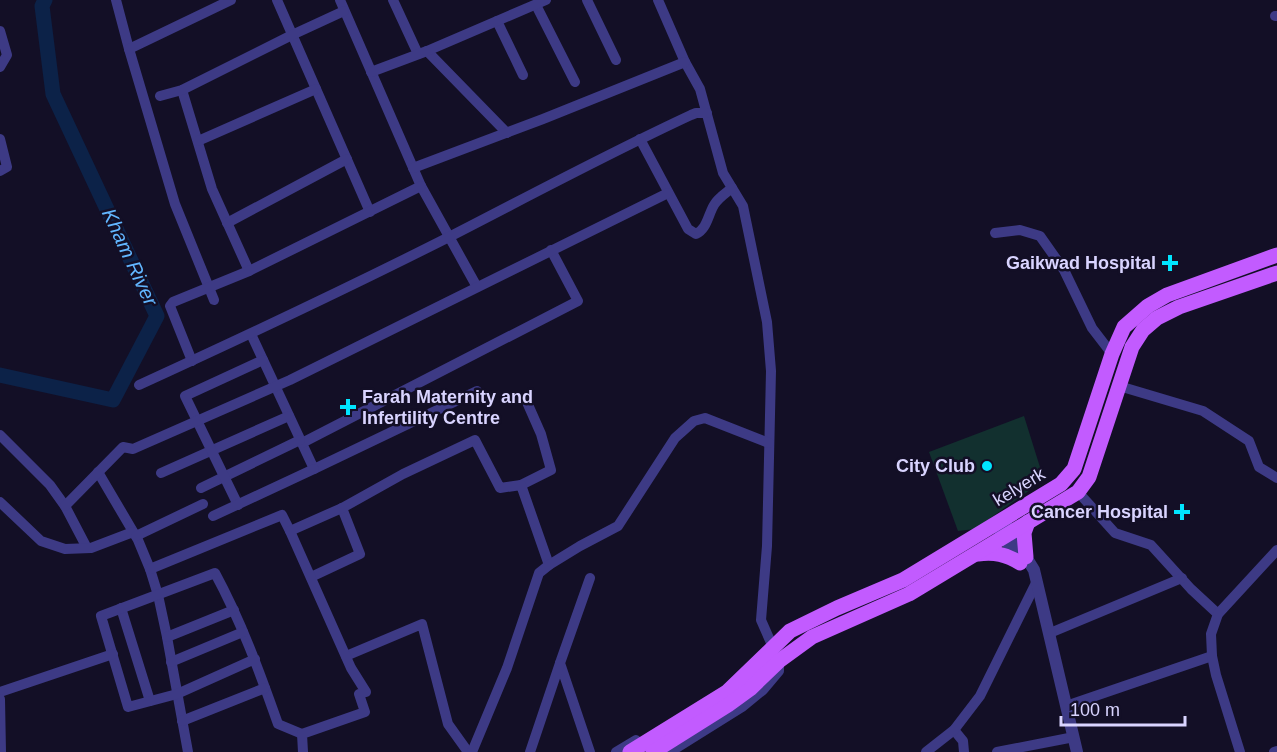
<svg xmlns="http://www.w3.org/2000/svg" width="1277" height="752" viewBox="0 0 1277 752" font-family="Helvetica,sans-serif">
	<rect width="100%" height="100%" fill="#130f26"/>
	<path fill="#12302f" d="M1024,416l20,64 -69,49 -17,2 -29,-79z"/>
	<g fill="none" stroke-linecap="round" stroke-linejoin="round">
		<path stroke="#0c2248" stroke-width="15" d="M0,375l113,25 44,-84 -104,-222 -11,-88 3,-6"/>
		<g stroke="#3d3a85" stroke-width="10">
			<path d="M116,0l13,49 46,155 39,96"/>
			<path d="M277,0l93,212"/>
			<path d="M340,0l81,186 56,101"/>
			<path d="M393,0l25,54"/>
			<path d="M587,0l29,60"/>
			<path d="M658,0l27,62 15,27 23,84 20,33 24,116 4,49 -4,175 -6,74 18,41v10l-16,19 -21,17 -72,45"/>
			<path d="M536,5l39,77"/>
			<path d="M1275,16h2"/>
			<path d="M497,21l26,54"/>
			<path d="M0,31l7,24 -7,12"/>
			<path d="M129,49l102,-49"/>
			<path d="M427,51l80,82"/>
			<path d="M371,72l56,-21 119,-51"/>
			<path d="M182,90l30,99 37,82"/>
			<path d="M160,96l22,-6 110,-55 52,-24"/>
			<path d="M0,139l7,28 -7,4"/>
			<path d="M640,139l48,90 8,5c11,-5 12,-19 18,-29 4,-7 12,-12 18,-17"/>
			<path d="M198,141l118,-52"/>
			<path d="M413,168l130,-49 142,-57"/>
			<path d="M227,223l120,-64"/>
			<path d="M995,233l25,-3 20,6 24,34 28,58 20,26"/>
			<path d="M251,334l63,135 163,-78"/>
			<path d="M192,361l-22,-55 3,-4 76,-31 172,-85"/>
			<path d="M139,385c105,-48 209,-97 312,-149 80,-41 158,-83 240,-121l5,-2h11"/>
			<path d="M1119,386l84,25 46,30 10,26 18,11"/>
			<path d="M0,435l50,50 15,21 22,42"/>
			<path d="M302,443l276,-142 -27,-51"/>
			<path d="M98,472l40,68 12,29 8,26 9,42 21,115"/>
			<path d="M161,473l128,-57"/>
			<path d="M521,485l30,-15 -10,-36 -15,-34"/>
			<path d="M201,488l99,-48"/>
			<path d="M1078,492l37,41 36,12 40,44 27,25"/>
			<path d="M0,502l41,39 24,8 26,-1 42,-16"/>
			<path d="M238,505l-53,-109 78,-36"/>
			<path d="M65,506l58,-59 10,2 157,-69 378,-187"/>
			<path d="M213,516l101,-47"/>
			<path d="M136,536l67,-32"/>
			<path d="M150,569l132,-54 8,16"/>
			<path d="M311,577l49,-23 -18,-46"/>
			<path d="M590,578l-30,85 30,89"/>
			<path d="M121,608l29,93"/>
			<path d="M1050,633l132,-55"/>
			<path d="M167,637l67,-27"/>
			<path d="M346,656l76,-32 26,100 20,28"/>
			<path d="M255,659l-78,35 -49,13 -27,-91 114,-43c26,48 45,100 63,151l24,10"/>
			<path d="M171,662l72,-30"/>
			<path d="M0,692l113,-38"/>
			<path d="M0,699l1,53"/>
			<path d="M1066,706l146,-50"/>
			<path d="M182,721l83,-33"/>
			<path d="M954,730l9,11 1,11"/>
			<path d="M303,752l-1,-18 63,-22 -6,-18 7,-2 -15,-24 -61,-137 52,-23 61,-34 72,-34 25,48 21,-3 28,80"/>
			<path d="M472,752l35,-84 32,-95 10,-8 31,-19 38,-20 57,-88 19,-17 11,-3 64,25"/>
			<path d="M530,752l30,-89"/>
			<path d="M616,752l20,-12"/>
			<path d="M926,752l28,-22 26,-34 57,-115"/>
			<path d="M997,752l77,-15"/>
			<path d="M1240,752l-24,-77 -4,-19 -1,-22 7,-20 59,-64"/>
			<path d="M1274,752l3,-1"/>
		</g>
		<g stroke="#3d3a85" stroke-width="12">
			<path d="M1007,526l27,44 43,182"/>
			<path d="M999,529l21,34"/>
		</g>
		<g stroke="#c25bff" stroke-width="15">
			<path d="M978,554c16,-2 28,0 42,9"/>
			<path d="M1026,557l-2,-24 4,-11"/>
			<path d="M630,752l97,-60 63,-61 47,-23 66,-28 158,-96 13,-15 38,-115 12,-27 24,-21 19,-11 110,-40"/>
			<path d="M653,752l75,-47 22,-16 29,-28 33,-24 97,-43 169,-102 11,-15 43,-130 11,-17 14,-12 22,-11 98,-34"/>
		</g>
	</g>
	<g fill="#00e5ff" stroke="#130f26" stroke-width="2">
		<path d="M1167 254h6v6h6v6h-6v6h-6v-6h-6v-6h6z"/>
		<path d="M345 398h6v6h6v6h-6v6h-6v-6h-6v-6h6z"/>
		<circle cx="987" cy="466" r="6"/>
		<path d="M1179 503h6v6h6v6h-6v6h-6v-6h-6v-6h6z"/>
	</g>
	<g text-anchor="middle" stroke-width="5" stroke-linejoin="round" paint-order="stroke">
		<g font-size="18" font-weight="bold" fill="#d9d4ff" stroke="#130f26" text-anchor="end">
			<text x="1156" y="269">Gaikwad Hospital</text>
			<text x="362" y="403" text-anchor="start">Farah Maternity and<tspan x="362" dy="21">Infertility Centre</tspan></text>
			<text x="975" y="472">City Club</text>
			<text x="1168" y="518">Cancer Hospital</text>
		</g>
		<g font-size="18" fill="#d9d4ff" stroke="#130f26">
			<text transform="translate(1019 487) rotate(-31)" y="6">kelyerk</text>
		</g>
		<g font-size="20" font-style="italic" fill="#62b6ff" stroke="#130f26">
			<text transform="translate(130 257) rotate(65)" y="7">Kham River</text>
		</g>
	</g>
	<path d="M1061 716v9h124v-9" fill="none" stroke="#d9d4ff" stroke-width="3"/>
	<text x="1070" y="716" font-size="18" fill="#d9d4ff" stroke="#130f26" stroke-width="4.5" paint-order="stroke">100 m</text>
</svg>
